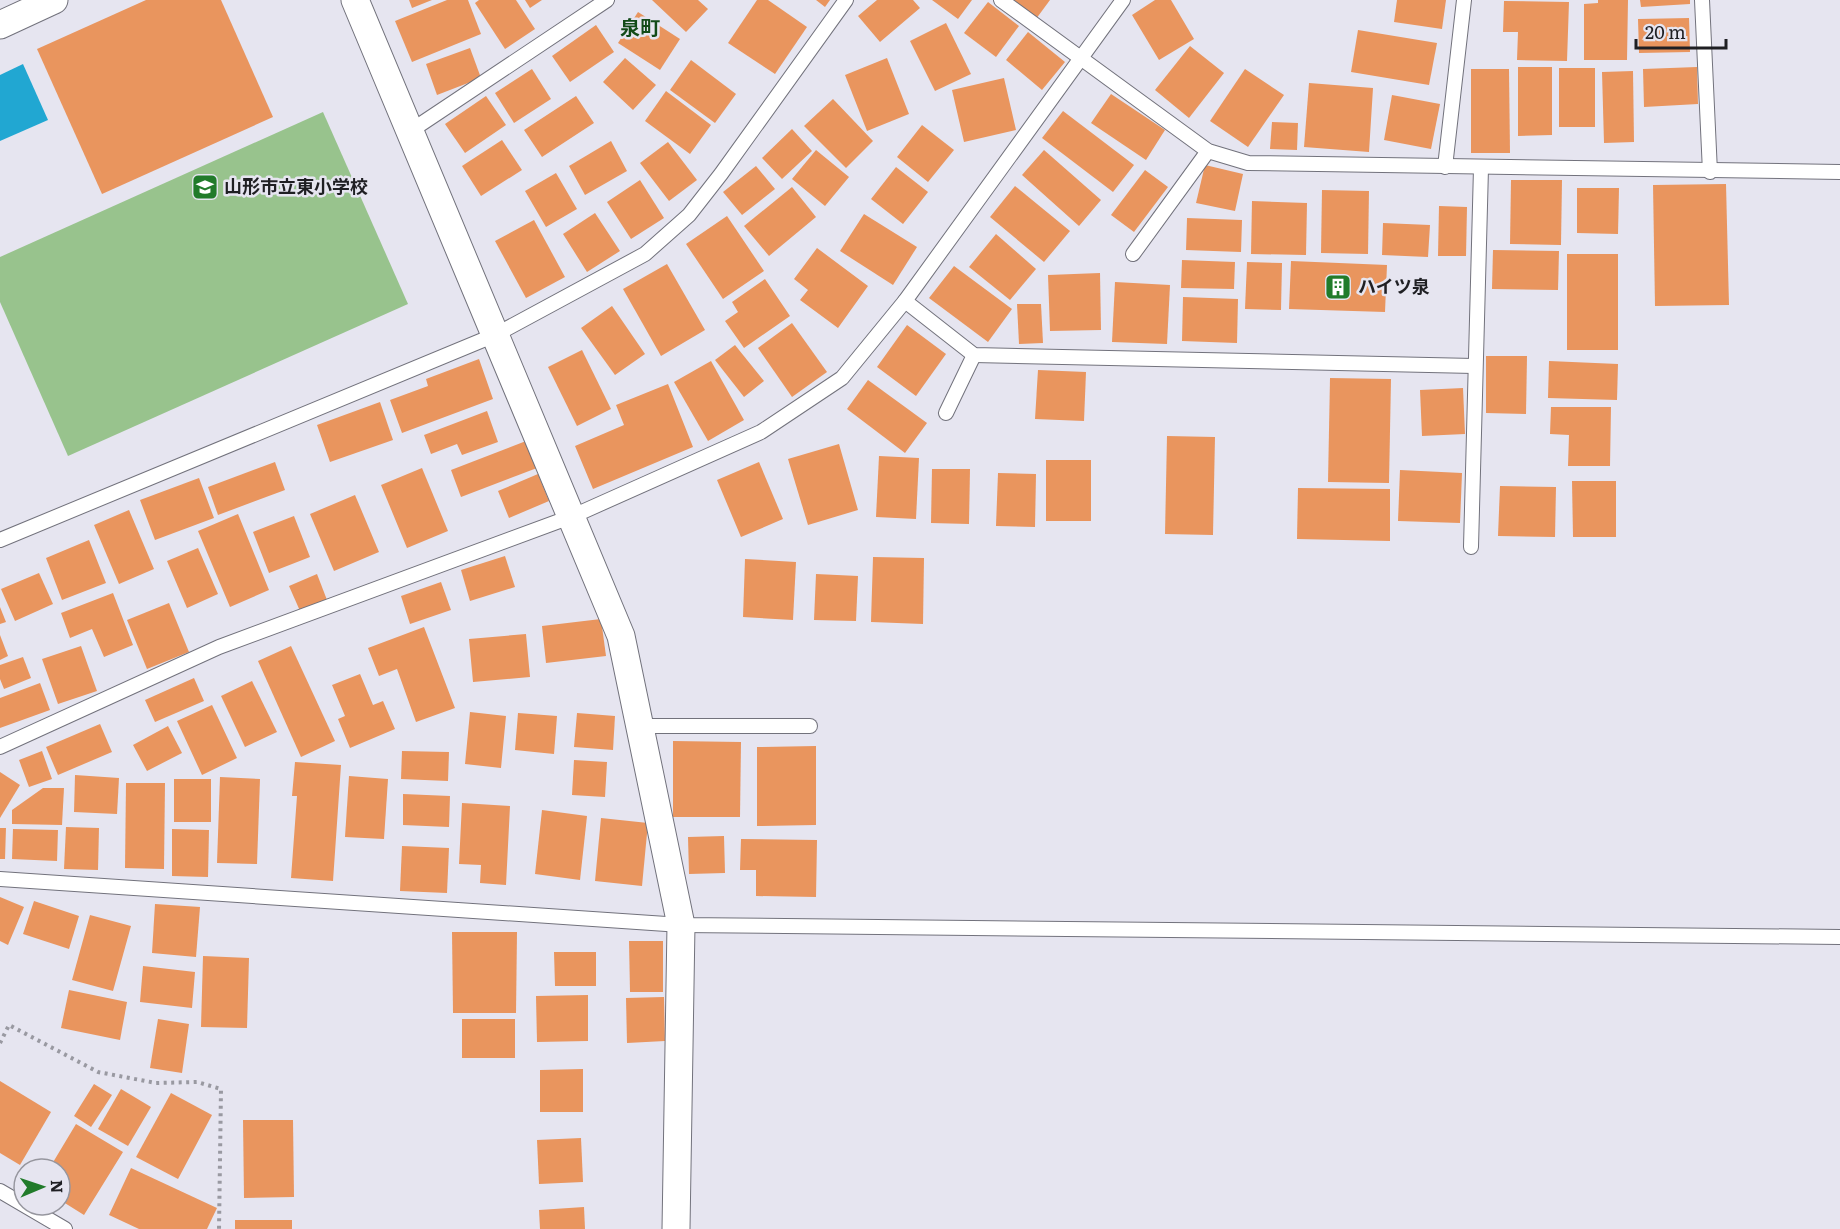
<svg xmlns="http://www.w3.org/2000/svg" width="1840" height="1229" viewBox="0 0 1840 1229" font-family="Literata,'Noto Sans JP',serif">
	<rect width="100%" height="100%" fill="#e6e5f0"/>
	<path fill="#98c38d" d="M323,112l85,192 -340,152 -68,-154v-45z"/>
	<path fill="#21a7d2" d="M23,64l25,56 -48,21v-66z"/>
	<g fill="#e9955e">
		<path d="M146,0h75l52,117 -171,77 -65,-145z"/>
		<path d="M409,0h23l-20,8z"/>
		<path d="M447,0h21l13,34 -69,28 -17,-41z"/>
		<path d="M479,0h37l19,29 -30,20 -30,-46z"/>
		<path d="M525,0h17l-12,8z"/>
		<path d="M652,0h46l10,9 -22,23z"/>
		<path d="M757,0h11l39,27 -32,47 -47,-31z"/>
		<path d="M816,0h14l-5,7z"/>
		<path d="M877,0h36l7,8 -40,34 -22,-26z"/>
		<path d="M932,0h40l-14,19z"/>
		<path d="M1010,0h40l-14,19z"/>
		<path d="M1155,0h16l23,39 -35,21 -27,-45z"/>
		<path d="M1397,0h49l-4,29 -48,-7z"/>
		<path d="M1598,0h30l-1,60h-43v-56l14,-1z"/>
		<path d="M1640,0h50v4l-49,3z"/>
		<path d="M1504,1l65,1 -2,59 -50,-1 1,-28h-15z"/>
		<path d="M988,2l31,24 -23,31 -32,-24z"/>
		<path d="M638,12l42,27 -20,31 -42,-27z"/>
		<path d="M1689,18l1,34 -51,1 -1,-34z"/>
		<path d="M946,23l25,51 -36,17 -25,-50z"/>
		<path d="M596,25l18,27 -44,30 -18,-26z"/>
		<path d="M1358,30l79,13 -8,42 -78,-13z"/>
		<path d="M1028,32l37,30 -23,28 -36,-30z"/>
		<path d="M1190,46l34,27 -35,45 -34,-28z"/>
		<path d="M470,48l11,30 -44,17 -11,-31z"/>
		<path d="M625,58l31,27 -23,25 -30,-28z"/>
		<path d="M887,58l22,56 -42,17 -22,-56z"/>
		<path d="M691,60l45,34 -21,29 -45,-33z"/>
		<path d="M1518,67h34v68l-34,1z"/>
		<path d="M1697,67l1,37 -54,3 -1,-38z"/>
		<rect x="1559" y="68" width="36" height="59"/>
		<path d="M532,69l19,30 -37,24 -19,-30z"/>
		<path d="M1245,69l39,26 -36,52 -38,-26z"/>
		<path d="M1471,69h38l1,84h-39z"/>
		<path d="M1633,71l1,71 -30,1 -2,-71z"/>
		<path d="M1004,78l12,52 -52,12 -12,-52z"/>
		<path d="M1309,83l64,5 -4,64 -65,-5z"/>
		<path d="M666,91l45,34 -21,29 -45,-33z"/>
		<path d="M1111,94l54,36 -19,30 -55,-37z"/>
		<path d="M1392,95l48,9 -9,45 -47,-9z"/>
		<path d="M486,96l20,29 -41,28 -20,-29z"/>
		<path d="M576,96l18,27 -52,34 -18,-27z"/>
		<path d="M833,99l40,42 -27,27 -42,-42z"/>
		<path d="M1063,111l71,54 -21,27 -71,-54z"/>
		<path d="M1272,122l26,1 -1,27 -27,-1z"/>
		<path d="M922,125l32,25 -26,32 -31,-25z"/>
		<path d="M792,129l20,22 -30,28 -20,-21z"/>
		<path d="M502,140l20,30 -41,26 -19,-30z"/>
		<path d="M611,141l16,30 -42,24 -16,-29z"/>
		<path d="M668,142l29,38 -28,21 -29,-38z"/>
		<path d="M816,150l33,27 -24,29 -33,-27z"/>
		<path d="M1044,150l57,50 -22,26 -57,-51z"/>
		<path d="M1205,165l38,9 -8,37 -39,-8z"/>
		<path d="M756,166l19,23 -33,26 -19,-23z"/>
		<path d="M896,167l32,25 -25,32 -32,-25z"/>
		<path d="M1145,170l23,17 -34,45 -23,-17z"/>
		<path d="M556,173l21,36 -31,18 -21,-36z"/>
		<path d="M640,180l24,38 -33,21 -24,-37z"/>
		<path d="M1511,180h51l-1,65 -51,-1z"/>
		<path d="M1726,184l3,121 -74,1 -2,-121z"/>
		<path d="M1015,186l55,45 -26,31 -54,-45z"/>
		<path d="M792,187l24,30 -47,39 -25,-30z"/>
		<path d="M1577,188h42l-1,46 -41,-1z"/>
		<path d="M1322,190l47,1 -1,63 -47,-1z"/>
		<path d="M1252,201l55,2 -1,52 -55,-1z"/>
		<path d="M1439,206l28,1 -1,49h-28z"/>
		<path d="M595,213l25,38 -33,21 -24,-38z"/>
		<path d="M864,214l53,33 -24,38 -53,-34z"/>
		<path d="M727,216l37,55 -41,28 -37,-55z"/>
		<path d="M1187,218l55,2 -1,32 -55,-2z"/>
		<path d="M534,220l31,57 -39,21 -31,-57z"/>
		<path d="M1383,223l47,2 -2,32 -46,-2z"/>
		<path d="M996,234l40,35 -26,31 -41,-33z"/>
		<path d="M817,248l51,38 -30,42 -38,-28 8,-10 -14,-11z"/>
		<path d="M1493,250l66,1 -1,39 -66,-1z"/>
		<rect x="1567" y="254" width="51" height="96"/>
		<path d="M1182,260l53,2 -1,27 -53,-1z"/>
		<path d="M1291,261l96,4 -2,47 -96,-3z"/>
		<path d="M1247,262l35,1 -1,47 -36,-1z"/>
		<path d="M667,264l38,66 -44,26 -38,-67z"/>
		<path d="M954,266l58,43 -24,33 -59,-44z"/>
		<path d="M1100,273l1,57 -51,1 -2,-56z"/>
		<path d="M765,279l25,37 -46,32 -19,-27 13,-9 -6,-10z"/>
		<path d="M1115,282l55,3 -3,59 -55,-2z"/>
		<path d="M1183,297l55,2 -1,44 -55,-2z"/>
		<path d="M1017,304h24l2,39 -24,1z"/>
		<path d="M612,306l33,48 -30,21 -34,-47z"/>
		<path d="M792,323l35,49 -35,25 -34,-49z"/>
		<path d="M907,325l39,29 -30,42 -39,-29z"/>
		<path d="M735,345l29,36 -20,16 -29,-37z"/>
		<path d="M582,350l29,59 -34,17 -29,-59z"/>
		<path d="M1486,356h41l-1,58 -40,-1z"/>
		<path d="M479,359l14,40 -91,34 -12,-33 38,-14 -2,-7z"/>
		<path d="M711,361l33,59 -36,21 -34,-59z"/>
		<path d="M1549,361l69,3 -1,36 -69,-2z"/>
		<path d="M1038,370l48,2 -2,49 -49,-2z"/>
		<path d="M1330,378l61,1 -2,104 -61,-1z"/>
		<path d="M868,380l59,43 -22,30 -58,-44z"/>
		<path d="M668,384l25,63 -100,42 -18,-43 49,-21 -8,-20z"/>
		<path d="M1463,388l2,46 -43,2 -2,-46z"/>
		<path d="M380,402l13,38 -63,22 -13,-37z"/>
		<path d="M1551,407h60l-1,59h-42l1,-31 -19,-1z"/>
		<path d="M487,411l11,31 -36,13 -5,-11 -26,10 -7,-19z"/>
		<path d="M1167,436l48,1 -2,98 -48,-1z"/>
		<path d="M526,441l11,27 -76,29 -10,-27z"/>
		<path d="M839,444l19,66 -50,15 -20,-66z"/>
		<path d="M879,456l40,2 -3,61 -40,-2z"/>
		<rect x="1046" y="460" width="45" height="61"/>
		<path d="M275,462l10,28 -67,25 -10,-28z"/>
		<path d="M759,462l24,57 -42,18 -24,-57z"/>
		<path d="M422,468l26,63 -41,17 -26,-63z"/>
		<path d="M932,469h38l-1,55 -38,-1z"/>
		<path d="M1400,470l62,3 -2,50 -62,-2z"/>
		<path d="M998,473l38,1 -1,53 -39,-1z"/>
		<path d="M538,474l11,27 -40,17 -11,-27z"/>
		<path d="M199,478l15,40 -59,22 -15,-40z"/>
		<path d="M1572,481h44v56h-43z"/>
		<path d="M1500,486l56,1 -1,50 -57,-1z"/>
		<path d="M1298,488l92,1v52l-93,-2z"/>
		<path d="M355,495l24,57 -45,19 -24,-57z"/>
		<path d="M129,510l25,59 -35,15 -25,-59z"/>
		<path d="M238,514l31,76 -39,17 -32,-76z"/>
		<path d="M294,516l16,41 -41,16 -16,-41z"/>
		<path d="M89,540l17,43 -44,17 -16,-42z"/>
		<path d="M198,548l20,46 -31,14 -20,-47z"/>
		<path d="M505,556l10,31 -45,14 -9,-31z"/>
		<path d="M873,557l51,1 -1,66 -52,-2z"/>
		<path d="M745,559l51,3 -3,58 -50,-3z"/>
		<path d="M39,573l14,31 -38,17 -14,-32z"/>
		<path d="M317,574l10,26 -27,11 -11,-25z"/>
		<path d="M816,574l42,2 -2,45 -42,-1z"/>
		<path d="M441,582l10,28 -41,14 -9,-28z"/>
		<path d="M113,593l20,52 -29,12 -12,-28 -22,9 -9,-25z"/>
		<path d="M169,603l20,49 -42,17 -20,-49z"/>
		<path d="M0,607l6,15 -6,2z"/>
		<path d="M601,619l5,37 -60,7 -4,-37z"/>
		<path d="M424,627l31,81 -39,14 -19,-53 -18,7 -11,-28z"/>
		<path d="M526,634l4,43 -57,5 -4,-43z"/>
		<path d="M0,635l8,21 -8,4z"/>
		<path d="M81,646l16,45 -39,13 -16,-45z"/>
		<path d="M291,646l44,95 -34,16 -43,-96z"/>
		<path d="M23,657l8,21 -27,11 -4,-10v-14z"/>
		<path d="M360,674l13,31 10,-4 12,28 -45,19 -12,-29 7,-3 -13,-31z"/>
		<path d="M194,678l10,23 -49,21 -10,-22z"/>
		<path d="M252,681l25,51 -32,15 -24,-51z"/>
		<path d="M40,683l10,27 -50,18v-30z"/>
		<path d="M212,705l25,53 -35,17 -25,-54z"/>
		<path d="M470,712l36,4 -5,52 -36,-4z"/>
		<path d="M518,713l39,3 -3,38 -39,-4z"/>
		<path d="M577,713l38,3 -2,34 -39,-3z"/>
		<path d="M100,724l12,28 -54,23 -12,-28z"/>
		<path d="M168,726l14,27 -35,18 -14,-26z"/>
		<path d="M673,741l68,1 -1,75h-67z"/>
		<path d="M816,746v79l-59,1v-79z"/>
		<path d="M42,751l10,28 -23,8 -10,-27z"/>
		<path d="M402,751l47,1 -1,29 -47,-2z"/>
		<path d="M574,760l33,2 -2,35 -33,-2z"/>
		<path d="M295,762l46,3 -8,116 -42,-3 6,-82h-5z"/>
		<path d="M0,772l20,13 -20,33z"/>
		<path d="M75,775l44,3 -2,36 -43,-2z"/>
		<path d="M349,776l39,3 -4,60 -39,-2z"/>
		<path d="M220,777l40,2 -3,85 -40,-1z"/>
		<rect x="174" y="779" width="37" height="43"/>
		<path d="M126,783h39l-1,86 -39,-1z"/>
		<path d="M43,788h21l-2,37 -50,-1v-14z"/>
		<path d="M403,794l47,2 -1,31 -46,-2z"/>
		<path d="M462,803l48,3 -4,79 -26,-2 1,-18 -22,-1z"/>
		<path d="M542,810l45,6 -7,64 -45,-6z"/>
		<path d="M601,818l47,5 -6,63 -47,-5z"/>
		<path d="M66,827l33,1 -1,42 -34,-1z"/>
		<path d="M0,828h6l-1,31h-5z"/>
		<path d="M13,829l45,1 -1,31 -45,-2z"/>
		<path d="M172,829l37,1 -1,47 -36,-1z"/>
		<path d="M724,836l1,37 -36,1 -1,-37z"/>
		<path d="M741,839l76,1 -1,57 -60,-1v-26h-16z"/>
		<path d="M402,846l47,2 -2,45 -47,-2z"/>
		<path d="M0,897l24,10 -16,38 -8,-4z"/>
		<path d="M34,901l45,15 -10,33 -46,-15z"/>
		<path d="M155,904l45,3 -4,50 -44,-4z"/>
		<path d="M90,915l41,11 -18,65 -41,-11z"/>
		<path d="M452,932h65l-1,81h-63z"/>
		<path d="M629,941h34v51h-33z"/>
		<path d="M554,952h42v34h-41z"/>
		<path d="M203,956l46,2 -2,70 -46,-1z"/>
		<path d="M143,966l52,6 -3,36 -52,-6z"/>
		<path d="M69,990l58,12 -7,38 -59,-12z"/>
		<path d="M588,995v46l-51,1 -1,-46z"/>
		<path d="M664,997l1,44 -38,2 -1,-45z"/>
		<path d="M158,1019l31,5 -7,49 -32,-5z"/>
		<rect x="462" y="1019" width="53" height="39"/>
		<path d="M583,1069v43h-43v-42z"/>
		<path d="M0,1081l51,31 -31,53 -20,-12z"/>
		<path d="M94,1084l18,11 -21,32 -17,-11z"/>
		<path d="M121,1089l30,18 -23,39 -30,-17z"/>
		<path d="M171,1093l41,22 -34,64 -42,-22z"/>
		<path d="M243,1120h50l1,77 -50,1z"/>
		<path d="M76,1124l47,28 -39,63 -24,-15v-31h-11z"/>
		<path d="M581,1138l2,44 -44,2 -2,-44z"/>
		<path d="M131,1168l86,40 -10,21h-68l-30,-14z"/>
		<path d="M584,1207l1,22h-45l-1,-19z"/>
		<rect x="235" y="1220" width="57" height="9"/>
	</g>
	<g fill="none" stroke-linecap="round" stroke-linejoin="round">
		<defs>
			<g id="lane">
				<path d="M1001,0l207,151 40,12 592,9"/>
				<path d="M1702,0l8,172"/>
				<path d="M409,132l198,-132"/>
				<path d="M1445,167l19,-167"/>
				<path d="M1133,254l75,-103"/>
				<path d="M905,301l69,54 500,11"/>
				<path d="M946,413l28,-58"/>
				<path d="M0,540l495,-205 150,-81 44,-39 32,-41 125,-174"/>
				<path d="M1471,547l10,-379"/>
				<path d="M640,726h170"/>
				<path d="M0,747l219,-100 354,-131 188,-84 81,-54 63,-77 218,-301"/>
				<path d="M0,879l681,46 1159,12"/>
				<path d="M0,1191l65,38"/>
			</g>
			<g id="street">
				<path d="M355,0l266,636 60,289 -5,304"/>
				<path d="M0,25l54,-25"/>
			</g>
		</defs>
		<use href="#lane" stroke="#72727c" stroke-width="16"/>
		<use href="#street" stroke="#72727c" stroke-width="29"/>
		<path stroke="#9999a1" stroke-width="4" stroke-dasharray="3 4.5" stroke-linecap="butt" d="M0,1043l9,-18 89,47 58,11 41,-1 24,7 -2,140"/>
		<use href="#lane" stroke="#fff" stroke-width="14"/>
		<use href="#street" stroke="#fff" stroke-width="27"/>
	</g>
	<defs>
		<symbol id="school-square" viewBox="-11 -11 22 22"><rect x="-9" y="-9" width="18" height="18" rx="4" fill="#217b2a" stroke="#e6e5f0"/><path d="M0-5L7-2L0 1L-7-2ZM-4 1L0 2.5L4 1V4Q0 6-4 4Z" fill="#fff"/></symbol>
		<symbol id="building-square" viewBox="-11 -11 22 22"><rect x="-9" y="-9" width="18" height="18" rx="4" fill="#217b2a" stroke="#e6e5f0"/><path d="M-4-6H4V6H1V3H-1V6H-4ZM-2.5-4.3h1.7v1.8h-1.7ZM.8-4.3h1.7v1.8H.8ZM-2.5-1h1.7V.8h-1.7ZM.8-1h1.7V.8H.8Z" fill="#fff"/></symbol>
	</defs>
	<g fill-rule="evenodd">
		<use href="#school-square" x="190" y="172" width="30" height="30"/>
		<use href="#building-square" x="1323" y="272" width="30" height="30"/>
	</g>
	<g text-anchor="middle" stroke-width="5" stroke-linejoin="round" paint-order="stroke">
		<g font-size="18" font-weight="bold" fill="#1f1f23" stroke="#e6e5f0" text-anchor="start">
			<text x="224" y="193">山形市立東小学校</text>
			<text x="1358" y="293">ハイツ泉</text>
		</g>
		<g font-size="20" font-weight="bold" fill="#134b18" stroke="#e6e5f0">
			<text x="640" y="35">泉町</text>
		</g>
	</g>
	<g transform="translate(42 1187) rotate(88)"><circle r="28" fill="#e6e5f0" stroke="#96969e" stroke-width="1.5"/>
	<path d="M0-4.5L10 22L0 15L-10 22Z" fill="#217b2a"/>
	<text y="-9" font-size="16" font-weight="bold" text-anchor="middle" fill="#1f1f23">N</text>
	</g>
	<path d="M1636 39v9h90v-9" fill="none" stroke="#1f1f23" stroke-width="3"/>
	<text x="1645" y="39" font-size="18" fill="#1f1f23" stroke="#e6e5f0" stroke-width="4.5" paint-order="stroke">20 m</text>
</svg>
